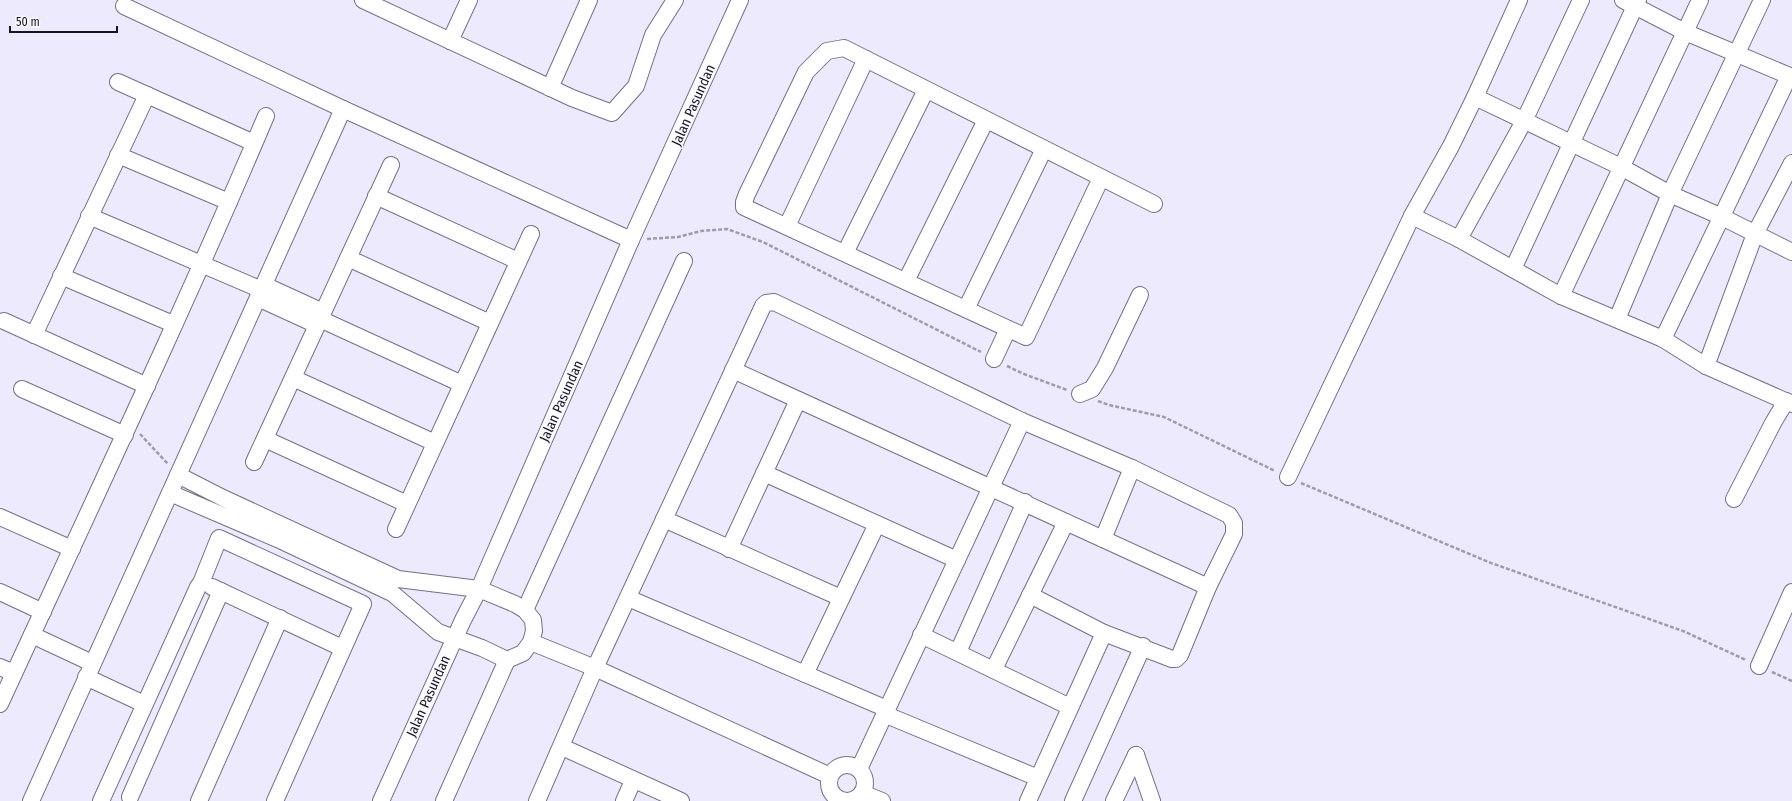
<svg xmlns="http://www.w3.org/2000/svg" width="1792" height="801" viewBox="0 0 1792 801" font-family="'Fira Sans Condensed',sans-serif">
	<rect width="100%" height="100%" fill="#eceafc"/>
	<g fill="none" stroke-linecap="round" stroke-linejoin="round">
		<defs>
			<g id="minor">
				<path d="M363,0l209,98 40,15 24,-27 17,-51 22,-35"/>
				<path d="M1623,0l62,32 107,45"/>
				<path d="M124,6l219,103 288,131"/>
				<path d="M450,41l19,-41"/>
				<path d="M118,82l136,61"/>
				<path d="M550,88l39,-88"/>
				<path d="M1475,97l146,70 49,27 52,23 70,35"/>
				<path d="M118,155l111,47"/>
				<path d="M1101,178l-75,159 -282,-130v-5l3,-8 59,-122 21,-21 17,-3 310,156"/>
				<path d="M376,196l142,65"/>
				<path d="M89,216l173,74"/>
				<path d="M1412,216l47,23 102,57 102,43 43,27 86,38"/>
				<path d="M787,226l79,-167"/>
				<path d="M1459,239l65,-118 57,-121"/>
				<path d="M845,253l81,-163"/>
				<path d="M348,258l142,65"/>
				<path d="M1513,269l125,-269"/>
				<path d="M61,276l112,48"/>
				<path d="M906,281l80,-161"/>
				<path d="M264,285l59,27"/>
				<path d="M1561,296l139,-296"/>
				<path d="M258,298l59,27"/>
				<path d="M966,309l78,-160"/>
				<path d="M320,319l142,65"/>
				<path d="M1617,319l53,-125 92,-194"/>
				<path d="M4,321l143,65"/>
				<path d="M34,335l113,-240"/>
				<path d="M1663,339l126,-263"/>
				<path d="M994,359l14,-30"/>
				<path d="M1706,366l49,-132 37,-71"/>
				<path d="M733,370l475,217"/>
				<path d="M293,378l142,65"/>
				<path d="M22,389l103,46"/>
				<path d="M1080,394l12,-5 13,-21 35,-73"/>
				<path d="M265,439l142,65"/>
				<path d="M254,462l137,-297"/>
				<path d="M764,473l193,87"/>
				<path d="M1288,477l124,-261 39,-70 24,-49 44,-97"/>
				<path d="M170,493l112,48 110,52 46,39 44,16 25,12 16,-7 8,-11 3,-11 -1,-11 -8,-10 -10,-6 -36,-15 -81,-10 -175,-81 -45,-23"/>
				<path d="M1734,499l39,-76 13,-22"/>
				<path d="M0,517l72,32"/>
				<path d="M664,519l177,79"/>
				<path d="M396,529l135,-295"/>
				<path d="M1103,539l29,-71"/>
				<path d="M729,549l69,-149"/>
				<path d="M212,587l128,60 1,4"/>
				<path d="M0,592l43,20"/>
				<path d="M628,598l259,111"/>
				<path d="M525,610l159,-349"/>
				<path d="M32,635l60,28"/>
				<path d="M921,635l149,72"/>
				<path d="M531,642l64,26 235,108"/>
				<path d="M958,652l67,-150"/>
				<path d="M1759,666l33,-74"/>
				<path d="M0,667l14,6"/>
				<path d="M994,669l72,-147"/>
				<path d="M805,674l72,-150"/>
				<path d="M86,677l58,27"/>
				<path d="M0,704c90,-196 182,-390 266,-588"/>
				<path d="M884,714l154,64"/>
				<path d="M562,747l119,54"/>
				<path d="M1136,755l16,46"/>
				<circle cx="847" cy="783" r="18"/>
				<path d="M859,769l163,-348"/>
				<path d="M862,793l20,8"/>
				<path d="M130,797l91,-206"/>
				<path d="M31,801l312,-692"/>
				<path d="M101,801l97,-214 3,-4 18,-45 144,66 -88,197"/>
				<path d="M199,801l81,-183"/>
				<path d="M381,801l82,-181 16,-31 152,-349 109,-240"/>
				<path d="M444,801l63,-141"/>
				<path d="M537,801l58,-133 168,-362 3,-3 8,-1 248,119 110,47 97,47 5,8v11l-26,53 -28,68 -4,4h-4l-68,-26 -74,-38"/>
				<path d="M624,801l9,-20"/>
				<path d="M1028,801l76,-168"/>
				<path d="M1073,801l70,-155"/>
				<path d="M1114,801l22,-46"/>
			</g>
		</defs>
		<use href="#minor" stroke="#737089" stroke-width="18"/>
		<g stroke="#9e9cab" stroke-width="2.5" stroke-dasharray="4 2" stroke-linecap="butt">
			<path d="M647,239l31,-2 23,-6 26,-2 36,13 218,110"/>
			<path d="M1007,366l17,8 43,16"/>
			<path d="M1098,401l11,4 55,12 111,54"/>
			<path d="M140,434l28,30"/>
			<path d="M1301,483l190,80 192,68 63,29"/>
			<path d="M1772,672l20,9"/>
		</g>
		<use href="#minor" stroke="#fff" stroke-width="16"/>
	</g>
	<g text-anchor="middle" stroke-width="3" stroke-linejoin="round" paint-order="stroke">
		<g font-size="14" fill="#16151e" stroke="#faf9ff">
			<text transform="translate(693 105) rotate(-66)" y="5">Jalan Pasundan</text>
			<text transform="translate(561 401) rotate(-66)" y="5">Jalan Pasundan</text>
			<text transform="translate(428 696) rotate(-66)" y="5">Jalan Pasundan</text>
		</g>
	</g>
	<path d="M10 26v6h107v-6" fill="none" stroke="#16151e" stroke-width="2"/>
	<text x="16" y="26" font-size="12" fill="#16151e" stroke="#faf9ff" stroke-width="3" paint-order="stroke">50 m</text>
</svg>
